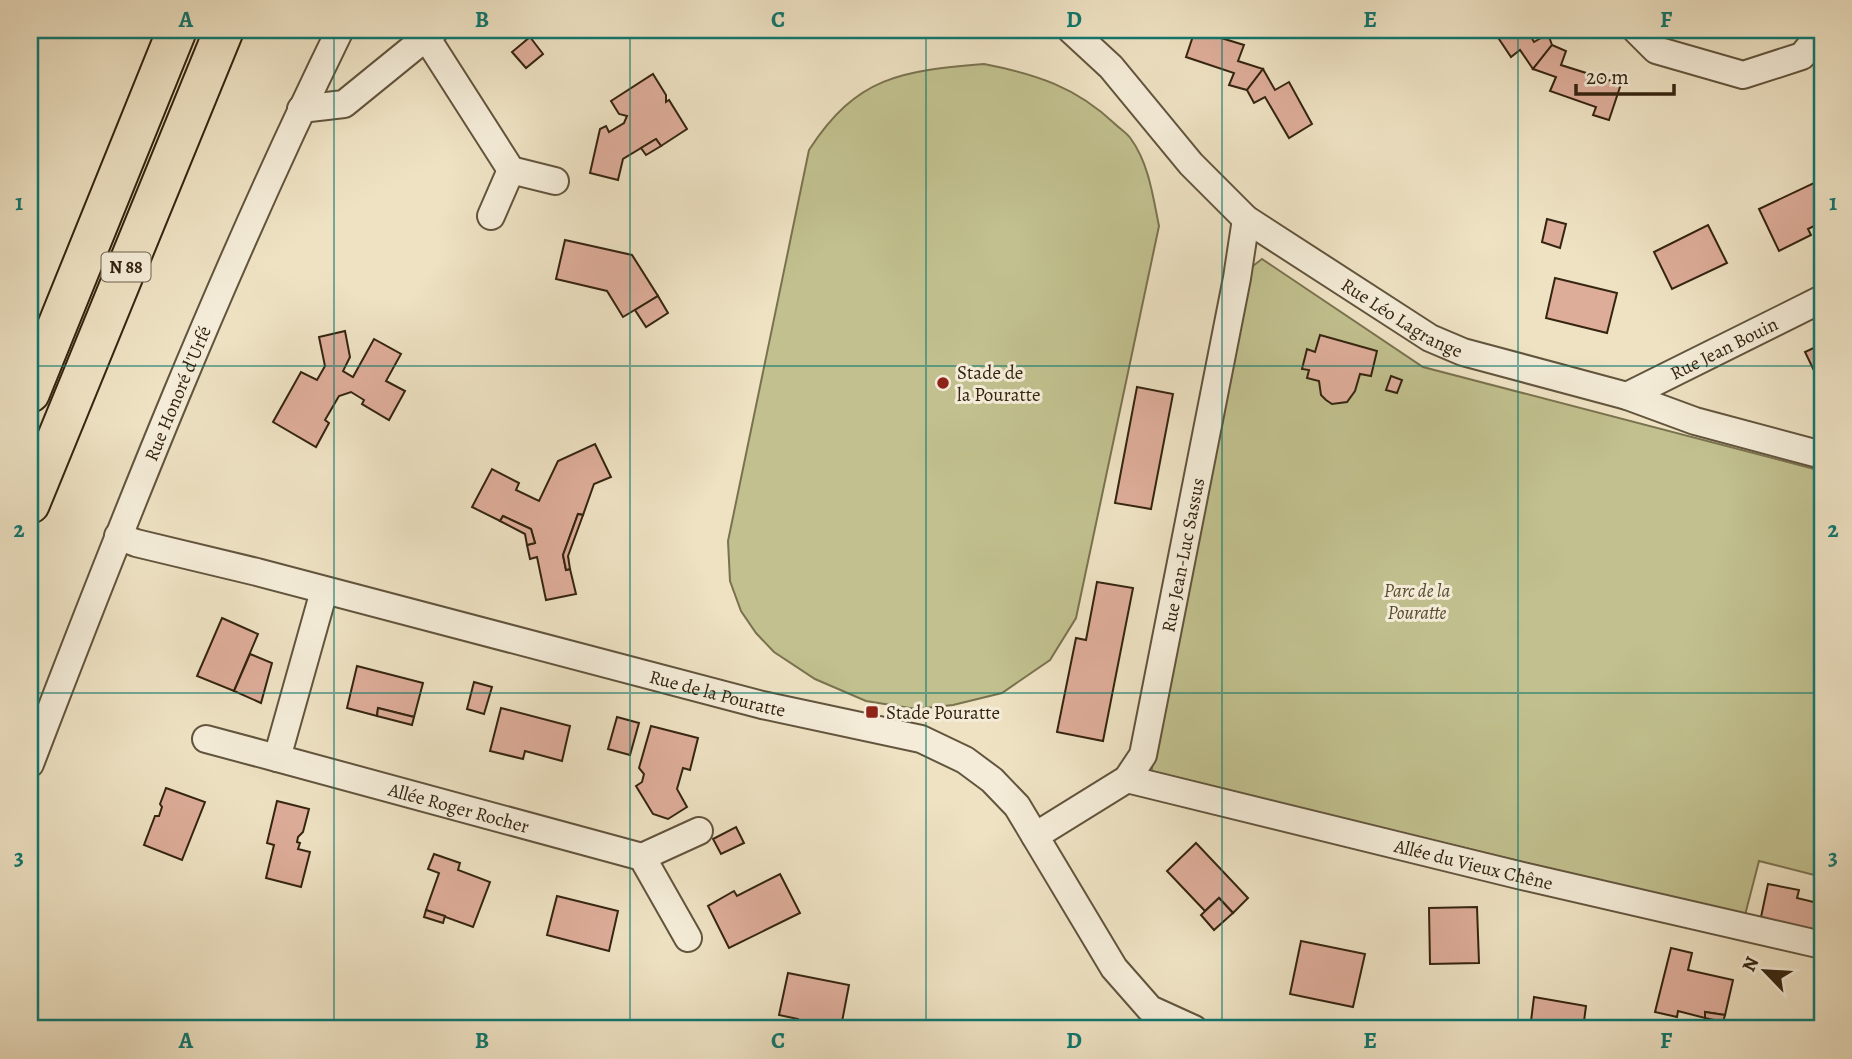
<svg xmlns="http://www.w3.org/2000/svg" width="1852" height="1059" viewBox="0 0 1852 1059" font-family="Alegreya,serif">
	<rect width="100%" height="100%" fill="#eee2c3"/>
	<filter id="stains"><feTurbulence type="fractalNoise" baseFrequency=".00286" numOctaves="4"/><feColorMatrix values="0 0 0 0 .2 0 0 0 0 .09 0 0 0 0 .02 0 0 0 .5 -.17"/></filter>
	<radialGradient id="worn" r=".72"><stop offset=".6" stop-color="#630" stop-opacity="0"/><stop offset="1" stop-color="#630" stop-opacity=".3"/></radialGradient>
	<g fill="#c1c08e" stroke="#7a724f" stroke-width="2">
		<path d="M984,64c52,10 92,23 131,60 5,5 12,9 16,15 18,25 22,58 28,87l-83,392 -26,42 -48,33 -49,12 -37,4 -50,-8 -51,-22 -41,-27 -18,-19 -15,-22 -11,-30 -2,-40 81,-391c48,-74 92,-79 175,-86z"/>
		<path d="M1262,259l161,108 399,104v406l-63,-16 -14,54 -594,-142 98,-504z"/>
	</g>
	<g fill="#dead9a" stroke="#342410" stroke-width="2">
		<path d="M1195,30l49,15 -6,16 25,8 -16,21 -18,-5 5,-12 -48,-16z"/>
		<path d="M1493,30h34l7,12 14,-8 4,11 -19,24 -13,-19 -9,7z"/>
		<path d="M530,37l13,17 -17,14 -14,-16z"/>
		<path d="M1552,45l14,6 -5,14 60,19 -12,36 -16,-5 3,-8 -46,-16 6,-14 -23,-8z"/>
		<path d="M1263,69l12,21 14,-8 23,42 -23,14 -24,-41 -11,6 -7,-13z"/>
		<path d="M653,74l13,21v7l3,-2 18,29 -26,17 -5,-7 -33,20 -5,21 -28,-7 10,-44 6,-3 3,6 15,-9 3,-7 -8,-2 -8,-13z"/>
		<path d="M656,139l5,7 -15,9 -5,-7z"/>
		<path d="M1816,182l6,14v26l-14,7 3,6 -32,16 -20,-42z"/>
		<path d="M1547,219l19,5 -6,24 -18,-6z"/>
		<path d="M1708,225l19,38 -55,26 -18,-37z"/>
		<path d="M565,240l67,15 26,41 -35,21 -16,-26 -51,-12z"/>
		<path d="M1555,278l62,15 -10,40 -61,-15z"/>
		<path d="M658,296l10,17 -22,14 -11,-17z"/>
		<path d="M345,331l5,26 -7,14 10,6 21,-38 27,15 -15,27 19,10 -16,29 -27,-16 2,-4 -13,-8 -12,4 -14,24 4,3 -13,24 -43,-25 28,-50 16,8 8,-14 -6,-29z"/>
		<path d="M1320,335l57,16 -6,25 -11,-2 -5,17 -8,11 -15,2 -6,-4 -5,-5 -2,-14 -12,-3 2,-8 -7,-1 5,-20 8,3z"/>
		<path d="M1822,344v43l-17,-35z"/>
		<path d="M1391,376l11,4 -5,13 -11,-3z"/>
		<path d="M1137,387l36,7 -22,115 -36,-6z"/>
		<path d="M595,444l16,33 -17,7 -11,31 -5,-1 -15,41 3,15 4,-1 6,25 -30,6 -9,-43 -7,2 -3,-14 8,-2 -4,-14 -28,-13 -3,5 -28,-14 20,-38 27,14 -3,7 23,11 19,-40z"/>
		<path d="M578,514l5,1 -15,41 2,13 -4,1 -3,-15z"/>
		<path d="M503,516l28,13 4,14 -8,2 -2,-11 -25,-13z"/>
		<path d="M1097,582l36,6 -30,153 -46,-9 19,-94 10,2z"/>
		<path d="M222,618l36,16 -24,57 -37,-15z"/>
		<path d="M250,654l22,9 -11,40 -27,-12z"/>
		<path d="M357,666l66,17 -9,34 -36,-9 -1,8 -30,-8z"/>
		<path d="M474,682l18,5 -8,27 -17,-5z"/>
		<path d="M378,708l36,9 -2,8 -35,-9z"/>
		<path d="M501,708l69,18 -8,35 -37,-10 -2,8 -33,-8z"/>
		<path d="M617,717l22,6 -9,32 -22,-6z"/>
		<path d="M651,726l47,12 -8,32 -7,-2 -6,21 10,18 -19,12 -15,-5 -17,-28 6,-4 2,-8 -5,-6z"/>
		<path d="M166,788l39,14 -23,58 -38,-15 11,-29h4l3,-9 -2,-3z"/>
		<path d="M277,801l32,8 -6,23 -5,5 -1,5 3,1 -2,6 12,3 -9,35 -35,-9 8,-33 -7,-2z"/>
		<path d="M736,827l8,16 -23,11 -8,-15z"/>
		<path d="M1196,843l52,55 -15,15 -14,-15 -14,13 -38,-40z"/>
		<path d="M434,854l26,9 -2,7 32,12 -17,45 -47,-17 13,-37 -11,-4z"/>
		<path d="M780,874l20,39 -71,35 -21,-42 26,-15 3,5z"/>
		<path d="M1768,884l31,6 -2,8 25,6v28l-61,-15z"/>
		<path d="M557,896l61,15 -9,40 -62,-16z"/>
		<path d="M1219,898l14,15 -19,17 -13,-15z"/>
		<path d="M1477,907l2,56 -49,1 -1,-56z"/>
		<path d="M426,910l19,6 -2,7 -19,-6z"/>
		<path d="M1301,941l64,13 -12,53 -63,-13z"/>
		<path d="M1671,948l21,5 -4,17 45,10 -8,35 -20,-3v6l-27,-7 -1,6 -22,-5z"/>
		<path d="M788,973l61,12 -8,42 -22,-4 -1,6h-22l2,-10 -19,-4z"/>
		<path d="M1534,997l52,9 -3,23h-53z"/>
		<path d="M1705,1012l20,3 -2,7 -18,-4z"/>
	</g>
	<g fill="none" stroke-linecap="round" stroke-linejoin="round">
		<defs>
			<g id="minor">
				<path id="s1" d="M1071,30l40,37 80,97 55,55 184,119 33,14 164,44 68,25 127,34"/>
				<path d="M1636,30l20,20 87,25 59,-19 20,-25"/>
				<path d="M426,37l85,133 44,11"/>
				<path d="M301,109l43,-5 91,-74"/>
				<path d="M491,216l20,-46"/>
				<path id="s2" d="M1627,396l195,-97"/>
				<path id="s3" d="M118,536l18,7 121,29 505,133 159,34 44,21 27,20 25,26 97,162 36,41 44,20"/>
				<path id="s4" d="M324,591l-47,167 365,99 46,81"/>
				<path d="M206,739l71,19"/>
				<path id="s5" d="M30,764c95,-248 193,-495 310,-734"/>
				<path id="s6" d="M1127,779l391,96 304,70"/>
				<path id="s7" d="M1035,836l92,-57 16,-24 94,-477 9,-59"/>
				<path d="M642,857l57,-26"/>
			</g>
			<g id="trunk">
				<path d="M30,393l147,-363"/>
				<path d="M30,504l194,-474"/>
			</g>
		</defs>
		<use href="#minor" stroke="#62543d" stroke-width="30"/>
		<use href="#trunk" stroke="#342410" stroke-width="42"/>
		<use href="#minor" stroke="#f4ecd8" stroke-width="26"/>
		<use href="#trunk" stroke="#eee2c3" stroke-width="38"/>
	</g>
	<path fill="none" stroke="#0f766e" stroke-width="2" stroke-opacity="0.55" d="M334,30v999M630,30v999M926,30v999M1222,30v999M1518,30v999M30,366h1792M30,693h1792"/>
	<g fill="#8f2418" stroke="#f4ecd8" stroke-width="2.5">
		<circle cx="943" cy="383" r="7"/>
		<rect x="865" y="705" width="14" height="14" rx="3.5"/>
	</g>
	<g text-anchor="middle" stroke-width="6" stroke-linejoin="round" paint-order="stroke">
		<rect fill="#f4ecd8" stroke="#6e604c" stroke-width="2" x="101.5" y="252.5" width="49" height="29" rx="5"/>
		<g font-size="18" font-weight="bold" fill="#342410">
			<text x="126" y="273">N 88</text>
		</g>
		<g font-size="19" fill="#342410" stroke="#f4ecd8">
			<text dy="7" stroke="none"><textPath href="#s1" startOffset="443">Rue Léo Lagrange</textPath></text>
			<text dy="7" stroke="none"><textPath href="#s2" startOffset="108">Rue Jean Bouin</textPath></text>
			<text dy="7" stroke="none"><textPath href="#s5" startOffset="399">Rue Honoré d'Urfé</textPath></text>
			<text dy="7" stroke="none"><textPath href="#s7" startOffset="341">Rue Jean-Luc Sassus</textPath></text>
			<text dy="7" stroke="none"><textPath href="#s3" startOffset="620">Rue de la Pouratte</textPath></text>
			<text dy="7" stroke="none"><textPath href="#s4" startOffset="362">Allée Roger Rocher</textPath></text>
			<text dy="7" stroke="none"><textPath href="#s6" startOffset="357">Allée du Vieux Chêne</textPath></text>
		</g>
		<g font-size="19" fill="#342410" stroke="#f4ecd8" text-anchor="start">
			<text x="957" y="379">Stade de<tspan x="957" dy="22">la Pouratte</tspan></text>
			<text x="886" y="719">Stade Pouratte</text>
		</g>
		<g font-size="19" font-style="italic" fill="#574b30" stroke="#f4ecd8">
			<text x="1417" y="597">Parc de la<tspan x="1417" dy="22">Pouratte</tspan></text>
		</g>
	</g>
	<rect width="1852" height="1059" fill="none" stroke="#eee2c3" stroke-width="77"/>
	<g transform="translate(1765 971) rotate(295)" stroke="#f4ecd8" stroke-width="5" paint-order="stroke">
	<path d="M0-5L12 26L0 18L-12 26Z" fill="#342410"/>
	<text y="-10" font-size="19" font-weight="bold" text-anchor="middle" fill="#342410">N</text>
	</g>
	<path d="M1576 84v10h98v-10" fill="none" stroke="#342410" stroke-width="3.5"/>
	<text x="1586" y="84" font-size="21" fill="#342410" stroke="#f4ecd8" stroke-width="5" paint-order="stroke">20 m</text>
	<rect x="38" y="38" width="1776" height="982" fill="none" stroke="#0f766e" stroke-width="2.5"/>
	<g font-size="23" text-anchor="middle" font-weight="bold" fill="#0f766e">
		<text x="186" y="27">A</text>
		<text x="482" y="27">B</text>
		<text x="778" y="27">C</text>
		<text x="1074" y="27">D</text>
		<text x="1370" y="27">E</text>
		<text x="1666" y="27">F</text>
		<text x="19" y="210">1</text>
		<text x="1833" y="210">1</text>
		<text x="19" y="537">2</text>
		<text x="1833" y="537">2</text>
		<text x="19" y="865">3</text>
		<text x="1833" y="865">3</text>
		<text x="186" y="1048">A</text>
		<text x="482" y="1048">B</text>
		<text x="778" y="1048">C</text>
		<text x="1074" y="1048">D</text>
		<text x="1370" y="1048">E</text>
		<text x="1666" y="1048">F</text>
	</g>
	<rect width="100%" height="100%" filter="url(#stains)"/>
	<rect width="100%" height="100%" fill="url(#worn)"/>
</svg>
